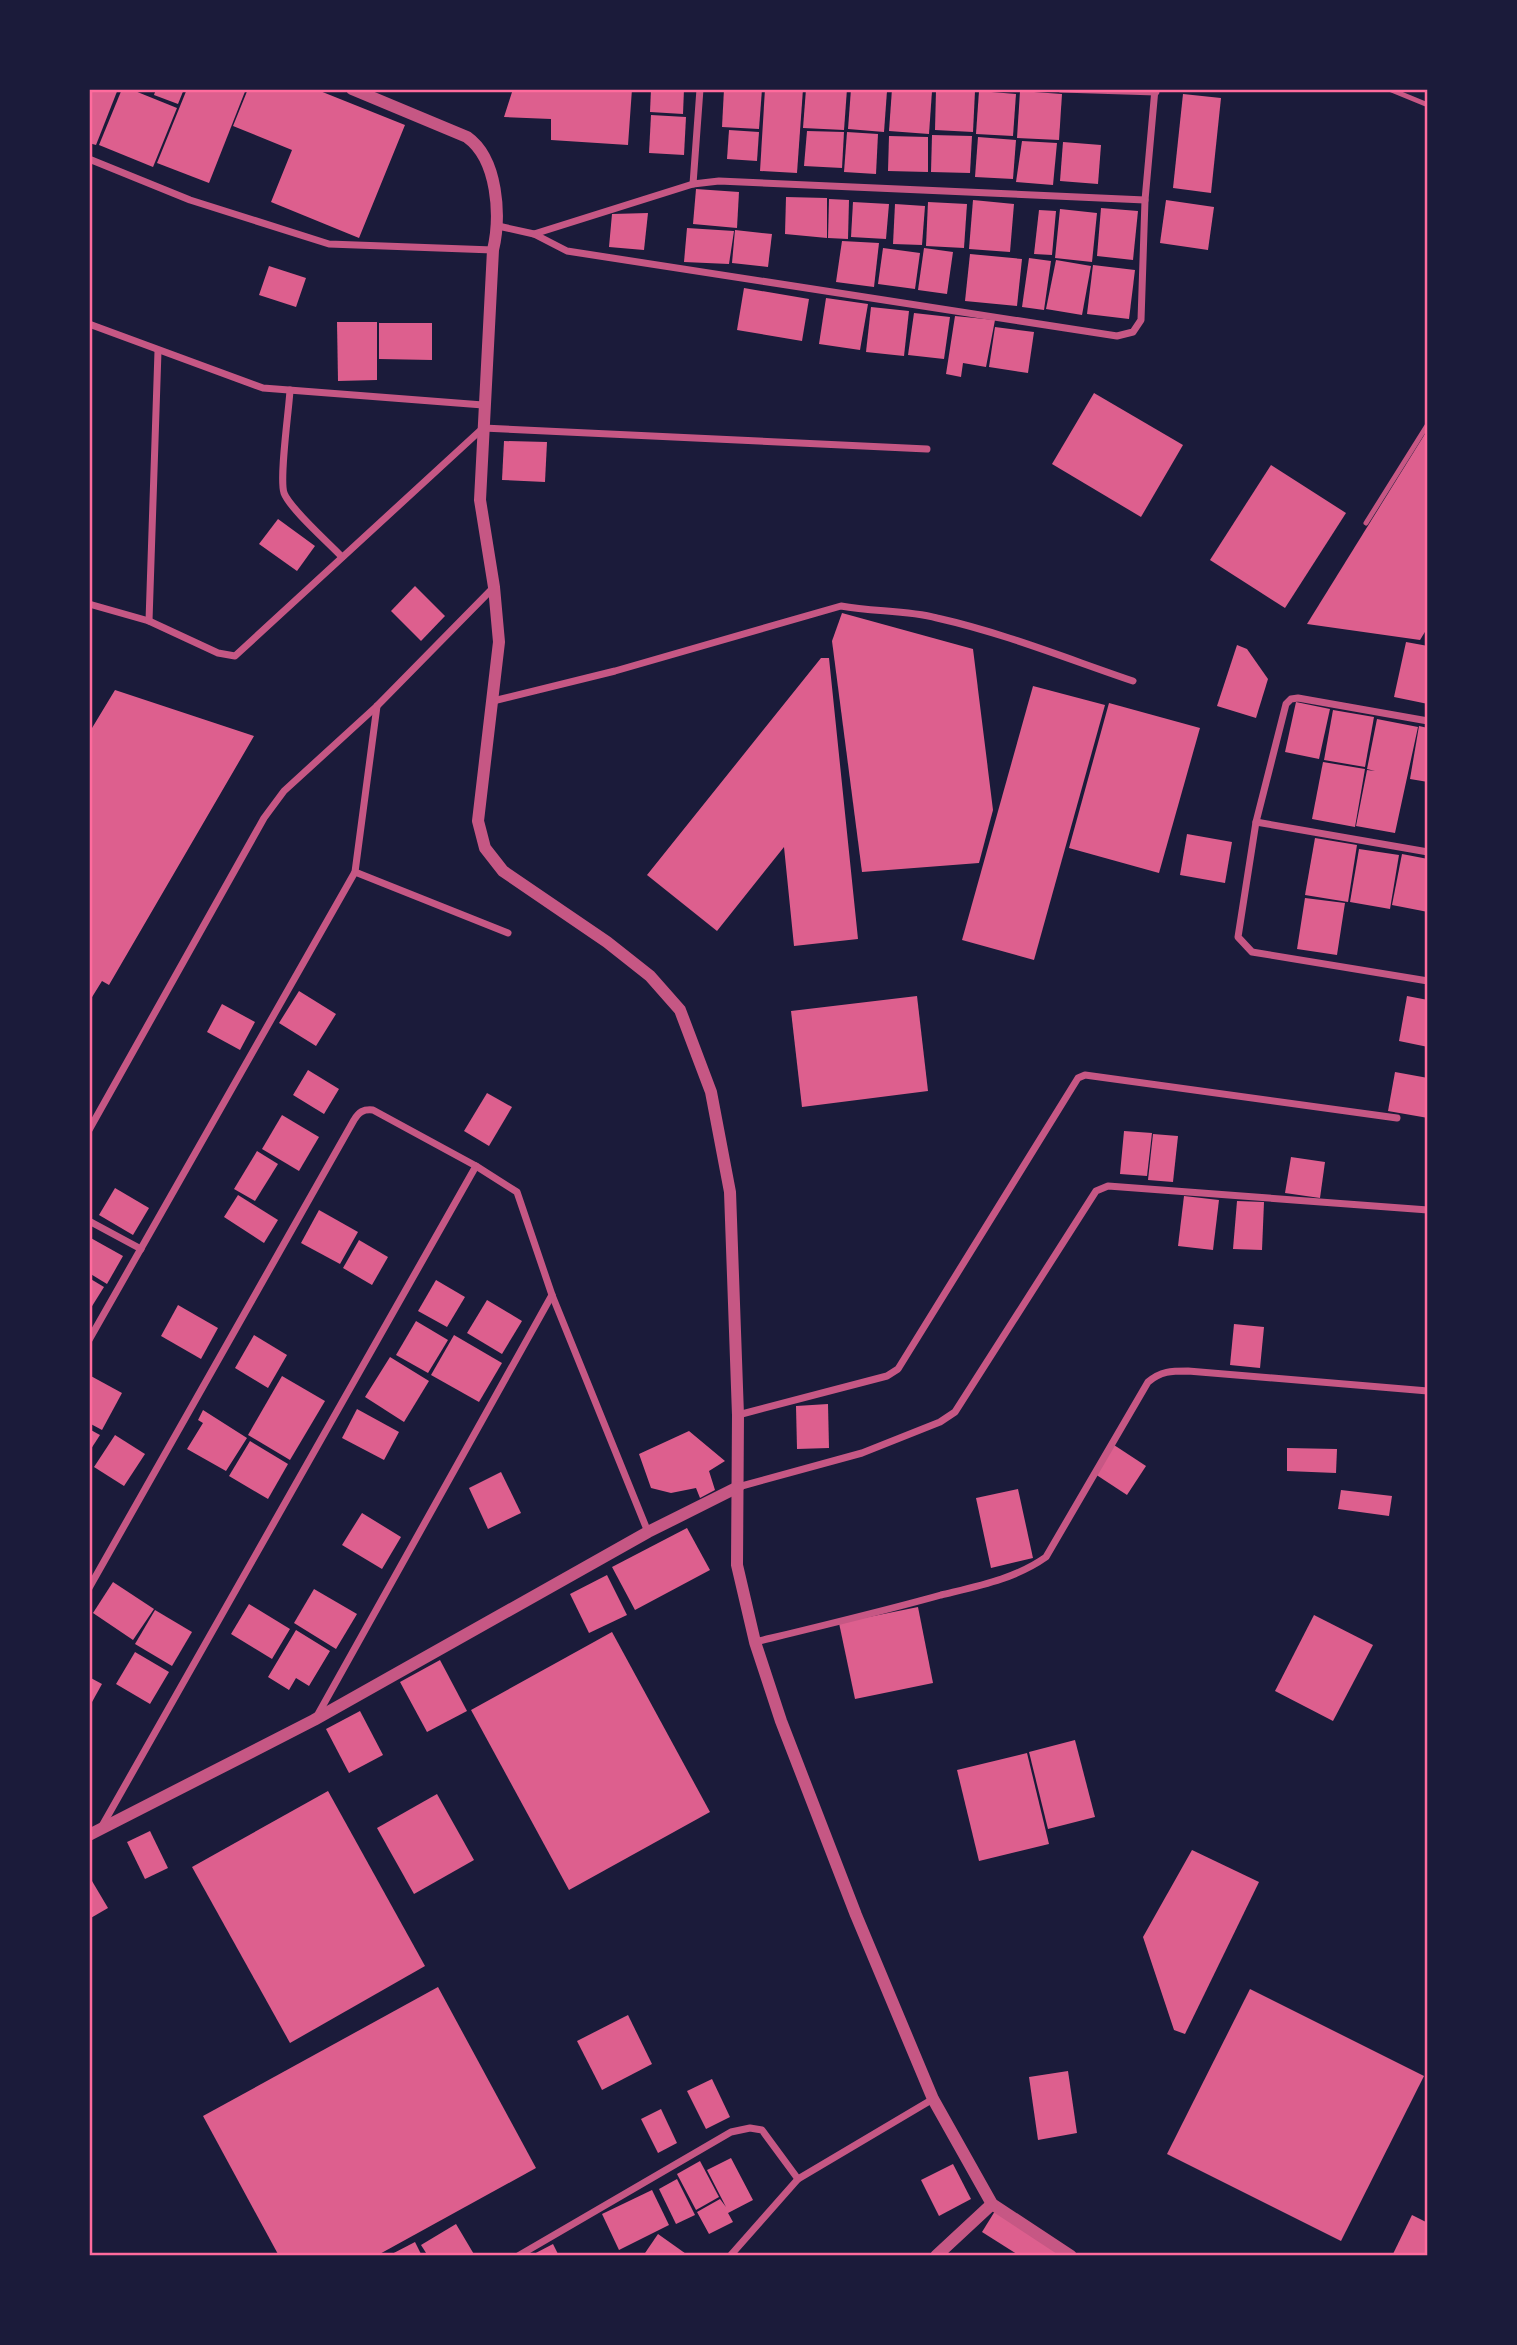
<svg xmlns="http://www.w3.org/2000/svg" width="1517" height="2345" viewBox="0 0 1517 2345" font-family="Inter,sans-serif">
	<rect width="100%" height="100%" fill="#1b1b3a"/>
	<g fill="#dd5f8e">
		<path d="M89,89h29l-22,56 -7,-2z"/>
		<path d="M122,89h8l47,19 -24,59 -54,-22z"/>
		<path d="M156,89h28l-6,15 -24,-9z"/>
		<path d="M187,89h59l-37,94 -52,-20z"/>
		<path d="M248,89h67l90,36 -46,113 -88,-36 21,-52 -59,-24z"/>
		<path d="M513,89h119l-4,56 -77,-5v-21l-47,-2z"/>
		<path d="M651,89h33l-1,25 -33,-2z"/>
		<path d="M724,89h38l-3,40 -37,-2z"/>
		<path d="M765,89h38l-6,84 -37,-2z"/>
		<path d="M806,89h41l-3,41 -41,-2z"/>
		<path d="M851,89l36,2 -3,41 -36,-3z"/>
		<path d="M892,89l40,2 -3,43 -40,-3z"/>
		<path d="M936,90l39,1 -2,41 -38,-2z"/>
		<path d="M979,91l37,3 -3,42 -37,-2z"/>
		<path d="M1020,91l42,3 -3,46 -42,-2z"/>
		<path d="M1183,94l38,4 -10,95 -38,-5z"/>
		<path d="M651,115l35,2 -2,38 -35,-2z"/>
		<path d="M729,130l30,2 -2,29 -30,-2z"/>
		<path d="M807,131l37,1 -2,36 -38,-2z"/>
		<path d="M847,132l31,2 -2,40 -32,-2z"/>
		<path d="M932,135l40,1 -2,37 -39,-1z"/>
		<path d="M889,136l39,1v35l-40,-1z"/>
		<path d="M978,137l38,3 -3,39 -38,-2z"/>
		<path d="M1022,141l35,2 -4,42 -37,-3z"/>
		<path d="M1063,142l38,3 -3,39 -38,-3z"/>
		<path d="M696,189l43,3 -2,36 -44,-4z"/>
		<path d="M786,197l41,1v40l-42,-4z"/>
		<path d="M829,199l20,1 -1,39 -20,-1z"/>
		<path d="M973,200l41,4 -4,48 -41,-3z"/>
		<path d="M1166,200l48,7 -6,43 -48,-7z"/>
		<path d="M853,202l36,2 -3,35 -35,-2z"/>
		<path d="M928,202l39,2 -3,44 -38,-2z"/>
		<path d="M895,204l30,2 -3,39 -29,-1z"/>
		<path d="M1101,208l37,3 -5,49 -36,-4z"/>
		<path d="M1060,209l37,4 -5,49 -37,-4z"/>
		<path d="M1039,210l17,1 -4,44 -18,-1z"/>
		<path d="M648,213l-4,37 -35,-3 3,-33z"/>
		<path d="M687,228l47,3 -5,33 -45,-2z"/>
		<path d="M735,230l37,4 -4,33 -36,-4z"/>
		<path d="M842,241l37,2 -5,44 -38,-5z"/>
		<path d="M883,248l37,5 -5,36 -37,-5z"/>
		<path d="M924,248l29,4 -6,42 -29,-4z"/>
		<path d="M970,254l52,5 -5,47 -52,-5z"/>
		<path d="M1029,258l22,3 -7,49 -22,-3z"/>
		<path d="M1056,260l35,6 -9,49 -36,-6z"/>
		<path d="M1093,265l42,5 -6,49 -42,-5z"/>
		<path d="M269,266l37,12 -10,29 -37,-12z"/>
		<path d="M744,288l65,11 -7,42 -65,-11z"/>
		<path d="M826,298l42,6 -8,46 -41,-6z"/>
		<path d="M871,307l38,4 -5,45 -38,-4z"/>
		<path d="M914,313l36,4 -6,42 -36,-4z"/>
		<path d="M955,316l40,4 -9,47 -23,-4 -2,14 -15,-3z"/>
		<path d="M337,322h40v58l-39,1z"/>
		<path d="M379,323h53v37l-53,-1z"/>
		<path d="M995,327l39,5 -6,41 -39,-6z"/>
		<path d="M1094,393l89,52 -42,72 -89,-53z"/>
		<path d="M1428,429v198l-8,13 -113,-16z"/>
		<path d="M504,441l43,1 -2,40 -43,-2z"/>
		<path d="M1271,465l75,48 -61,95 -75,-48z"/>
		<path d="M278,519l37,27 -18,25 -38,-27z"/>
		<path d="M415,586l30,30 -24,25 -30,-30z"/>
		<path d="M842,613l131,36 20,161 -14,53 -117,9 -30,-231z"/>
		<path d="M1406,642l22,4v58l-34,-7z"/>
		<path d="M1237,645l10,4 21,30 -12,39 -39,-12z"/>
		<path d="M821,658h8l29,281 -64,7 -10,-99 -67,84 -70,-56z"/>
		<path d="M1033,686l72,19 -71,255 -72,-20z"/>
		<path d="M115,690l139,46 -145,249 -7,-4 -13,21v-269z"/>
		<path d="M1296,702l34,7 -11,50 -34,-7z"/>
		<path d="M1109,703l91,25 -41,145 -90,-25z"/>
		<path d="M1333,710l41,7 -9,50 -41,-7z"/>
		<path d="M1377,719l41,8 -23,106 -39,-7 11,-56 8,1 -8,-2z"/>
		<path d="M1419,726l9,2v54l-18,-3z"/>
		<path d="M1323,762l42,7 -10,58 -43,-8z"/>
		<path d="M1187,834l45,8 -7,41 -45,-8z"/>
		<path d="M1315,838l42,7 -9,57 -43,-7z"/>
		<path d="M1359,849l40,6 -9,54 -40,-7z"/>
		<path d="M1402,854l26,5v53l-36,-7z"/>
		<path d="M1305,898l40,5 -8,52 -40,-6z"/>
		<path d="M299,991l37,23 -20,32 -37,-23z"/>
		<path d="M917,996l11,95 -126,16 -11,-96z"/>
		<path d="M1407,996l21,4v47l-29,-6z"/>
		<path d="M222,1004l33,18 -15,28 -33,-18z"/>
		<path d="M308,1070l31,19 -15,25 -31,-19z"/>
		<path d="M1395,1072l33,6v40l-40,-7z"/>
		<path d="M487,1093l25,14 -23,39 -25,-15z"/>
		<path d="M282,1115l37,22 -20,34 -37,-22z"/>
		<path d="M1124,1131l28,2 -5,43 -27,-2z"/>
		<path d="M1153,1134l25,2 -5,46 -25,-2z"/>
		<path d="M257,1151l21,13 -23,37 -21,-12z"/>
		<path d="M1291,1157l34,5 -5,36 -35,-5z"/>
		<path d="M115,1188l34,20 -16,27 -34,-20z"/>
		<path d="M238,1195l40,25 -14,23 -40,-26z"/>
		<path d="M1184,1196l35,4 -6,50 -35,-4z"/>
		<path d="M1237,1201l27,1 -2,48 -29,-1z"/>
		<path d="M319,1210l39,22 -18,32 -39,-21z"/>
		<path d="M89,1237l34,19 -16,28 -18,-11z"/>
		<path d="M359,1240l29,17 -16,28 -29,-17z"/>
		<path d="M89,1278l15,9 -15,24z"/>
		<path d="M436,1280l29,17 -18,30 -29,-16z"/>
		<path d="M487,1300l35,21 -20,33 -35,-21z"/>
		<path d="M178,1305l40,23 -17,31 -40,-23z"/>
		<path d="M416,1321l32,19 -20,33 -32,-18z"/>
		<path d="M1234,1324l30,3 -4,41 -30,-3z"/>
		<path d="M254,1335l33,20 -19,33 -33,-20z"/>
		<path d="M454,1335l48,28 -23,39 -48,-27z"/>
		<path d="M390,1357l39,24 -25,41 -39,-25z"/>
		<path d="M89,1375l33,18 -20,37 -13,-7z"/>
		<path d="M282,1376l43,25 -35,59 -42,-25z"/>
		<path d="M828,1404l1,44 -32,1 -1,-43z"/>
		<path d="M357,1409l42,23 -15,28 -42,-22z"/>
		<path d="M203,1410l44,28 -21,33 -39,-22 16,-26 -5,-3z"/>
		<path d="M89,1429l11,6 -11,17z"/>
		<path d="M689,1431l36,30 -16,10 6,19 -15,8 -4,-10 -25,5 -20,-5 -12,-34z"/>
		<path d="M115,1435l30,19 -21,32 -30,-19z"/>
		<path d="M250,1441l38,23 -20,35 -39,-23z"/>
		<path d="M1114,1445l32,21 -19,29 -32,-21z"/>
		<path d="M1287,1448l50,1 -1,24 -49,-2z"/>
		<path d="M501,1472l20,41 -33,16 -19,-41z"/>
		<path d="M1018,1489l15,69 -42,10 -15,-70z"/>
		<path d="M1341,1490l51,6 -3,20 -51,-7z"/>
		<path d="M362,1513l39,24 -19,32 -40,-24z"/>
		<path d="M687,1528l23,42 -75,40 -23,-43z"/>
		<path d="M607,1575l20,40 -38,18 -19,-39z"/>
		<path d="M113,1582l41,27 -21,31 -40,-27z"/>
		<path d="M314,1589l43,25 -21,35 -42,-26z"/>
		<path d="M249,1604l41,25 -18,30 -41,-25z"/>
		<path d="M918,1607l15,76 -78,16 -16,-76z"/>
		<path d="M155,1610l37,22 -20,34 -37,-22z"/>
		<path d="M1314,1615l59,30 -40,76 -58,-30z"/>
		<path d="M296,1630l34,21 -21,35 -13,-8 -7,12 -21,-13z"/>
		<path d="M612,1632l98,180 -141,78 -98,-180z"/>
		<path d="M135,1652l34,20 -19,32 -34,-20z"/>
		<path d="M440,1660l27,51 -40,21 -27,-50z"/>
		<path d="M89,1677l13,7 -10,18 -3,-2z"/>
		<path d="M360,1711l23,44 -34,18 -23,-44z"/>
		<path d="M1075,1740l20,77 -47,12 -19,-77z"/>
		<path d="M1027,1753l22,91 -70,17 -22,-91z"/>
		<path d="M328,1791l97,175 -135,77 -98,-176z"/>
		<path d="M437,1794l37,66 -60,34 -37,-66z"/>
		<path d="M150,1831l18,37 -23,11 -18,-37z"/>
		<path d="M1192,1850l67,32 -74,152 -11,-4 -31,-93z"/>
		<path d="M89,1876l19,32 -19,11z"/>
		<path d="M438,1987l98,181 -160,88h-97l-76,-140z"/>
		<path d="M1250,1989l174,87 -83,165 -174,-87z"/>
		<path d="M628,2015l24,49 -50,26 -25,-49z"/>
		<path d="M1068,2071l9,62 -39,7 -9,-63z"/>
		<path d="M712,2079l18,38 -24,12 -19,-38z"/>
		<path d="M661,2109l16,34 -19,10 -17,-34z"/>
		<path d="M731,2158l22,42 -25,13 5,9 -24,12 -12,-22 23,-13 6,8 -19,-37z"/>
		<path d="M700,2161l19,36 -23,13 -19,-36z"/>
		<path d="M953,2164l18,35 -32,17 -18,-36z"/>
		<path d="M677,2179l18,36 -19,9 -17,-35z"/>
		<path d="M652,2190l17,35 -50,25 -17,-36z"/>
		<path d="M995,2211l69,45h-44l-38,-24z"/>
		<path d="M1412,2215l16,8v33h-36z"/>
		<path d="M456,2224l19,32h-47l-7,-11z"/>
		<path d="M658,2234l31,22h-46z"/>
		<path d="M415,2242l7,14h-34z"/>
		<path d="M553,2244l6,12h-29z"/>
	</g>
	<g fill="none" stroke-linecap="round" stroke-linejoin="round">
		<g stroke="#c65784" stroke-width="5">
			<path d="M1389,89l39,16"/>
			<path d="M1366,523l62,-99"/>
		</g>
		<g stroke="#c65784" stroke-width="7">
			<path d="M1061,89l95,3"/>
			<path d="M89,159l101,41 139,44 164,6"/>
			<path d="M693,184l7,-95"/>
			<path d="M498,226l36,8 33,17 550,85 16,-4 8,-12 4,-120 10,-111"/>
			<path d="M534,234l159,-50 26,-3 426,19"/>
			<path d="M89,324l174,64 220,17"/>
			<path d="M290,390c-1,20 -11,88 -6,103 6,16 45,50 58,64"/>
			<path d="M89,604l60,17 69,32 17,3 248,-228 444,21"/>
			<path d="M149,621l9,-270"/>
			<path d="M493,701l122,-30 226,-65c32,6 65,4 96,12 67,15 131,41 196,63"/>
			<path d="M1428,721l-130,-23 -7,1 -5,5 -30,118 -18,115 14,15 176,29"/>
			<path d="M1256,822l172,30"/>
			<path d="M355,872l153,61"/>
			<path d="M89,1130l175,-312 20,-27 93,-85 117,-119"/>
			<path d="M89,1221l52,28"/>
			<path d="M89,1340l266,-468 22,-166"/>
			<path d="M738,1415l149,-39 11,-7 180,-291 7,-3 312,43"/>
			<path d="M738,1487l124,-34 78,-31 15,-10 141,-221 12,-5 320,24"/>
			<path d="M89,1588l265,-468c5,-8 9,-11 19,-10l103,56 41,26 35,103 96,237"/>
			<path d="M755,1642c62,-15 125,-30 186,-47 37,-9 74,-16 105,-38l102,-175c13,-11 23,-11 40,-11l240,20"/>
			<path d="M317,1716l235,-421"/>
			<path d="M102,1826l374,-660"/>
			<path d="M518,2256l213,-124 19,-4 12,2 36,49"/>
			<path d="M730,2256l68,-77 135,-80"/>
		</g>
		<g stroke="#c65784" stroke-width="12">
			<path d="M352,89l115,48c31,22 34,79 26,113l-13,250 14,87 5,55 -21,179 7,27 18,23 104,71 43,34 30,34 31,82 19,100 8,223 -1,150 18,77 26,79 75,194 77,184 59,105 79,52"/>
			<path d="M89,1835l225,-115 334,-188 90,-45"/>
			<path d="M936,2256l56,-52"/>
		</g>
	</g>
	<rect width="1517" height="2345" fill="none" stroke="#1b1b3a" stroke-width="182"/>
	<rect x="91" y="91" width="1335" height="2163" fill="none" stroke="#ff6b9d" stroke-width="2.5"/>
</svg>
